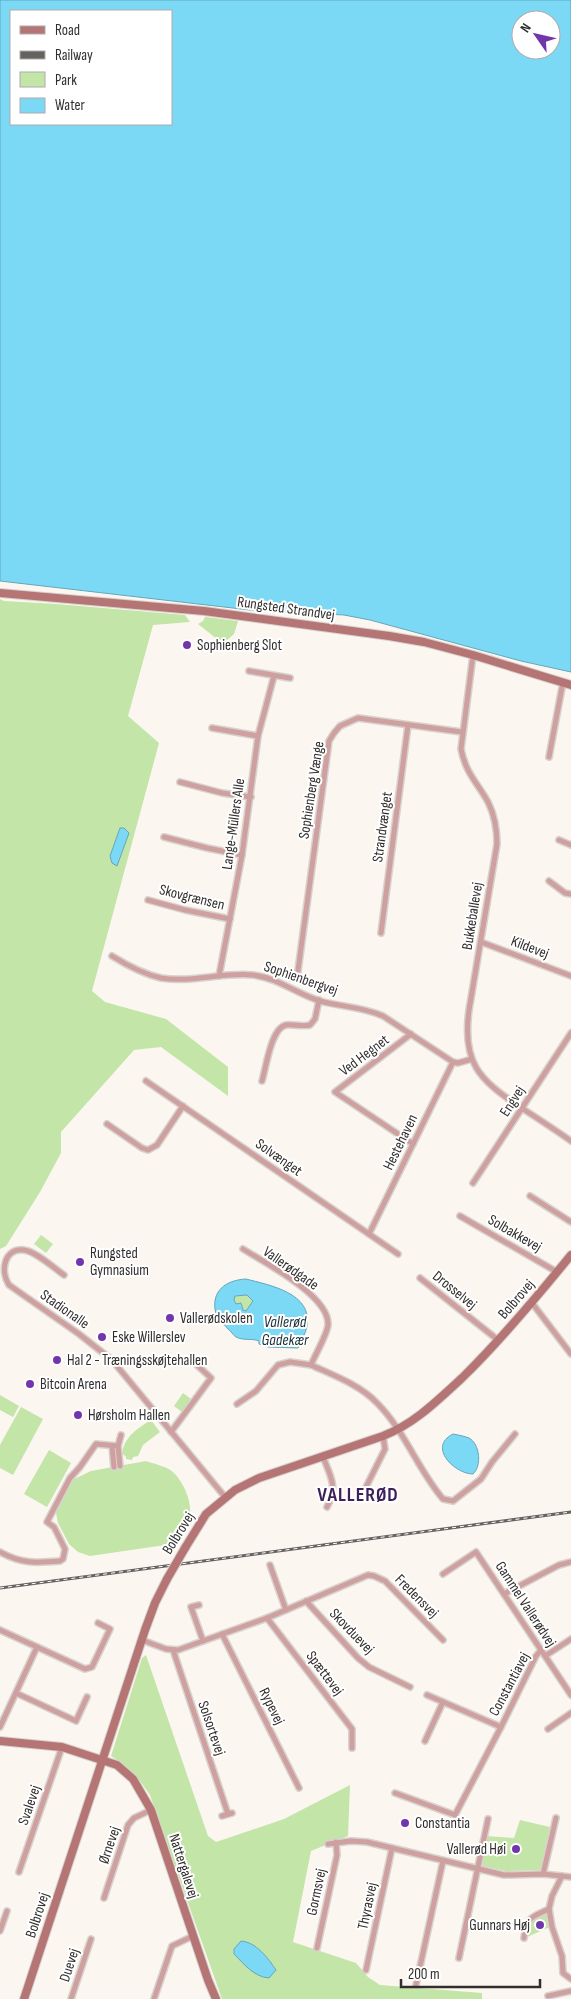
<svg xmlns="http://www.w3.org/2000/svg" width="571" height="1999" viewBox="0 0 571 1999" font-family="'Sofia Sans Condensed',sans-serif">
	<rect width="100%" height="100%" fill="#fcf6f1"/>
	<g fill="#c3e5a7">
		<path d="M0,599l4,2 52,3 129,11 5,7 -37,3 -25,91 31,27 -67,248 13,11 61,17 62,48v29l-67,-49 -27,3 -73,82v21l-21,39 -34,54 -6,3z"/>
		<path d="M205,617l33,4 -4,13 -8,7 1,11 -3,-1 -2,-8 -24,-19 5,-3z"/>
		<path d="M41,1235l12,9 -7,9 -12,-9z"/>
		<path d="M247,1295l6,6 -7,10 -4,-1v-7l-6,1 -2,-4v-4z"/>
		<path d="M183,1393l8,6 -9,13 -8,-6z"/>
		<path d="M0,1395l19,11 -6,11 -13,-7z"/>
		<path d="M21,1407l22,12 -30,56 -13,-7v-23z"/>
		<path d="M151,1420l9,12 -17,13 -5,11 -5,1 -1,3 -6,-1v-2l-4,-4c3,-17 16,-25 29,-33z"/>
		<path d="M49,1450l22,13 -24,44 -23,-13z"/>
		<path d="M146,1461c8,3 23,6 28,12 11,11 21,35 14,50 -3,9 -9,15 -16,21l-82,12 -12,-4 -9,-8 -11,-21 -3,-15 15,-27 21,-10z"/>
		<path d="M146,1655l62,181 8,6 68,-23 66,-34 -2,51 -37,15 -18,91 63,21 12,14 12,8 102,8v6h-260l-72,-204c-12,-18 -21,-27 -39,-39l31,-98z"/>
		<path d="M520,1820l30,7 -9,43 -35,1 -24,-5 5,-30 27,2z"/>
		<path d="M546,1912l4,15 -23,10 2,-15z"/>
	</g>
	<g fill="#7bd9f6" stroke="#65a6ba" fill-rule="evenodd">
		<path d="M0,0h571v672l-50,-11 -151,-41 -26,-5 -94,-5 -250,-29zM11,11h160v113h-160zM521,20h30v30h-30z"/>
		<path d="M120,828h4l5,5 -12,33 -5,-3 -2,-7z"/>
		<path d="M246,1279c23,6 67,14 61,47 -1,7 -6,15 -9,22l-30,-1 -9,-3v-3c-7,-3 -15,0 -23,-4 -3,-2 -5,-6 -8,-8 -4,-5 -10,-9 -12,-15 -6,-23 10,-34 30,-35zM247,1295l6,6 -7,10 -3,-1 -2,-7 -5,1 -2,-4 1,-4z"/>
		<path d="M453,1434c5,1 11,2 16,4 11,6 13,28 4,36 -18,0 -46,-27 -20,-40z"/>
		<path d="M241,1941c15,1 27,17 35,29l-7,8c-15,-1 -25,-14 -35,-24v-5z"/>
	</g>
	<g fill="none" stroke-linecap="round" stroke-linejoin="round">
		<defs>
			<g id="street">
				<path d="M473,655l-12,94c5,25 16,33 27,53 7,14 9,27 9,42l-28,166c-7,52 9,69 51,97 17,11 34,22 51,34"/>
				<path d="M249,671l41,7"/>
				<path d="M212,728l46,8"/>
				<path d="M549,757l14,-75"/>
				<path d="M180,782l42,11 29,4"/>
				<path d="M164,837l43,11 35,7"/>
				<path d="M559,840l12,5"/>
				<path d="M549,881l16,12 6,1"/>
				<path d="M148,900l37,10 45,9"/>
				<path d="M381,933l27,-208"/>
				<path d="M481,942l90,34"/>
				<path d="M112,956c16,10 31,18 49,22 30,5 61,-6 92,-3 25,3 44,19 67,26 22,6 43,6 63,15l70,46 5,1 14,-4"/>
				<path d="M219,976l23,-121 16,-119 16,-60"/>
				<path d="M291,978h6l32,-237 5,-8 6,-7 18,-8 104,14"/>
				<path d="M411,1034l-76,58 78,52"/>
				<path d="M146,1081l252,173"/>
				<path d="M262,1081c4,-13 9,-53 24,-56 8,-1 16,2 24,0l5,-6 4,-19"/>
				<path d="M107,1124l35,24 6,2 9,-5 26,-39"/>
				<path d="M473,1183l98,-150"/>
				<path d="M530,1196l41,26"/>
				<path d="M460,1216l97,56"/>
				<path d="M369,1234l84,-172"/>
				<path d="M243,1249c22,14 87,47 85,76 -1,10 -13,30 -17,40 22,10 49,20 66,38 28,28 41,67 66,96l10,2 28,-22 11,-17 23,-28"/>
				<path d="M64,1275c-10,-7 -29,-24 -40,-25 -20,-2 -24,21 -15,35l70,49 33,26 113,137"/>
				<path d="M420,1278l78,62"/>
				<path d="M532,1303l39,51"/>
				<path d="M237,1404l19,-13 22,-26 12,-3 21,3"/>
				<path d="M171,1432l40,-54 -14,-13"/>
				<path d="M112,1446l2,21"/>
				<path d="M118,1446l2,20"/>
				<path d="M323,1457c8,20 15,30 4,50"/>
				<path d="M366,1487l19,-38 -2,-13"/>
				<path d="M0,1552c21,12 36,11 60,9l3,-2 2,-10 -11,-22 -7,-5 23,-44 10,-11 16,-23 22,2 3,-11"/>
				<path d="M270,1565l16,45"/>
				<path d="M443,1574l33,-22 95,143"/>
				<path d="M504,1594l55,-29 12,-3"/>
				<path d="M306,1601l52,57 11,9 41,20"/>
				<path d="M199,1605l-8,2 12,34"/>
				<path d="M267,1618l85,111v19"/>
				<path d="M0,1630l85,39 7,-2 18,-38 -12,-6"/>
				<path d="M222,1634l77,154"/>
				<path d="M142,1640l24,9 12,1 89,-32 101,-43 6,1 11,5 58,59"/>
				<path d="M173,1650l55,164"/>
				<path d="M545,1656l26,-17"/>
				<path d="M16,1693l60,28 11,-24"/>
				<path d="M427,1695l74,32 35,-71 5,-6"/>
				<path d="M0,1727l37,-80"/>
				<path d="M548,1729l23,-16"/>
				<path d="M425,1741l18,-39"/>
				<path d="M395,1793l60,22 46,-88"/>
				<path d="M222,1816l10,-3"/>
				<path d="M328,1844l23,-3 16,1 137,33 39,-1 28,3"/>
				<path d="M19,1872l43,-125"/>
				<path d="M543,1874l13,-56"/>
				<path d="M562,1876l-10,20 -3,13 3,18 10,29 1,17 8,6"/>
				<path d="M104,1898l24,-73 6,-7 17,-8"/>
				<path d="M0,1931l7,-20"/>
				<path d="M524,1938c2,-21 8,-21 25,-29"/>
				<path d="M317,1948l20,-93 -1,-13"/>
				<path d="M459,1958l29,-139"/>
				<path d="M366,1970l26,-122"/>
				<path d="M416,1985l27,-124"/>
				<path d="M548,1996l23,-5"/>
				<path d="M71,1999l20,-60"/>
				<path d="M154,1999l18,-53 21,-10"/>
			</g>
			<g id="secondary">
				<path d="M0,593l204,18 185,25 35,6 49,13 98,30"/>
				<path d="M185,1548l21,-34 29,-24 24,-12 124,-42c31,-12 54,-35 79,-58 39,-38 74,-80 109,-123"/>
				<path d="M0,1741l62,6 55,18 16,14 18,31 57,170 8,19"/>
				<path d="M24,1999l121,-369 10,-27 12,-24"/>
			</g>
		</defs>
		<use href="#street" stroke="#d7d2ce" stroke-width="8"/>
		<use href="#secondary" stroke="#d7d2ce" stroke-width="10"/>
		<use href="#street" stroke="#cea09f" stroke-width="5"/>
		<use href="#secondary" stroke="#b67575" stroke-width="8"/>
		<defs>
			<path id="rail" d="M0,1588l571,-76"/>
		</defs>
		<use href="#rail" stroke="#65625f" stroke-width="3"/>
		<use href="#rail" stroke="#fff" stroke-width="1" stroke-dasharray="4" stroke-linecap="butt"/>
		<defs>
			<path id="secondary-bridge" d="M167,1579l18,-31"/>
		</defs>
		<use href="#secondary-bridge" stroke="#d7d2ce" stroke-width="10" stroke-linecap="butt"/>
		<use href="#secondary-bridge" stroke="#b67575" stroke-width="8"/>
	</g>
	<g fill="#7236ac" stroke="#fff" stroke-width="2">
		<circle cx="187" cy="645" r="5"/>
		<circle cx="80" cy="1262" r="5"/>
		<circle cx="170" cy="1318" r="5"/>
		<circle cx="102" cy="1337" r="5"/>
		<circle cx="57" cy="1360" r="5"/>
		<circle cx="30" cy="1384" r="5"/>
		<circle cx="78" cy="1415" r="5"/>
		<circle cx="405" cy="1823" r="5"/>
		<circle cx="516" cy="1849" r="5"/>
		<circle cx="540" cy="1925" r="5"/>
	</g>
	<g text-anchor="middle" stroke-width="4" stroke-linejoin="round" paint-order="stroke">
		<g font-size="15" fill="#312f2d" stroke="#fff">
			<text transform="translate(286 608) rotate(8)" y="5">Rungsted Strandvej</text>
			<text transform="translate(311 790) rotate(-81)" y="5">Sophienberg Vænge</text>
			<text transform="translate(233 824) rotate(-82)" y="5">Lange-Müllers Alle</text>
			<text transform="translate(382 827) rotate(-82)" y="5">Strandvænget</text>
			<text transform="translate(192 897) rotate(14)" y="5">Skovgrænsen</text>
			<text transform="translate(472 916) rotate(-81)" y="5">Bukkeballevej</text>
			<text transform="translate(530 947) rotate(21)" y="5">Kildevej</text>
			<text transform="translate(301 978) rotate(19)" y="5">Sophienbergvej</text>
			<text transform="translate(364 1055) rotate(-37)" y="5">Ved Hegnet</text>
			<text transform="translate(512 1101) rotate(-57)" y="5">Engvej</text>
			<text transform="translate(400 1142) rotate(-64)" y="5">Hestehaven</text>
			<text transform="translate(279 1157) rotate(35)" y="5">Solvænget</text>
			<text transform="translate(515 1233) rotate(30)" y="5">Solbakkevej</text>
			<text transform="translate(291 1268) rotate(35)" y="5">Vallerødgade</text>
			<text transform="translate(455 1290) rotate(39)" y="5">Drosselvej</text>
			<text transform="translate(516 1299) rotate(-49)" y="5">Bolbrovej</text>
			<text transform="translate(65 1309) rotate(35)" y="5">Stadionalle</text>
			<text transform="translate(178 1533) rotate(-58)" y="5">Bolbrovej</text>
			<text transform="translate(417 1596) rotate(45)" y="5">Fredensvej</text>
			<text transform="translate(526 1604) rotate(57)" y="5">Gammel Vallerødvej</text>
			<text transform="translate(352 1631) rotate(46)" y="5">Skovduevej</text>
			<text transform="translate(325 1673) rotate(53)" y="5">Spættevej</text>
			<text transform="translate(509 1684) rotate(-62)" y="5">Constantiavej</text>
			<text transform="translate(272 1706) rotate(64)" y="5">Rypevej</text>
			<text transform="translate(212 1728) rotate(71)" y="5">Solsortevej</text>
			<text transform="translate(29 1805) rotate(-71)" y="5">Svalevej</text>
			<text transform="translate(109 1845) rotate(-71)" y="5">Ørnevej</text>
			<text transform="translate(184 1866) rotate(72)" y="5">Nattergalevej</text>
			<text transform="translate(316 1892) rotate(-78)" y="5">Gormsvej</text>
			<text transform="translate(367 1906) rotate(-78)" y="5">Thyrasvej</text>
			<text transform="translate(37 1915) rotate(-72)" y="5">Bolbrovej</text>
			<text transform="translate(69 1965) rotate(-72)" y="5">Duevej</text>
		</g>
		<g font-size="15" fill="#312f2d" stroke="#fff" text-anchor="start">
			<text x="197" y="650">Sophienberg Slot</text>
			<text x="90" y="1258">Rungsted<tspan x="90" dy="17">Gymnasium</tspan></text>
			<text x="180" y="1323">Vallerødskolen</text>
			<text x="112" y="1342">Eske Willerslev</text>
			<text x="67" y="1365">Hal 2 - Træningsskøjtehallen</text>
			<text x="40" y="1389">Bitcoin Arena</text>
			<text x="88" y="1420">Hørsholm Hallen</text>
			<text x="415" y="1828">Constantia</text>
			<text x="506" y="1854" text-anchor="end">Vallerød Høi</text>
			<text x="530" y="1930" text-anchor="end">Gunnars Høj</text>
		</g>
		<g font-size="16" font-style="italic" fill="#192f36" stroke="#fff">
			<text x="285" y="1327">Vallerød<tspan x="285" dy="18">Gadekær</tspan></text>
		</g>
		<g font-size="20" font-weight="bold" letter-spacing="1" fill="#3d215a" stroke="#fff">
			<text x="358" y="1501">VALLERØD</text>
		</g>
	</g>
	<rect x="10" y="10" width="162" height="115" fill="#ffffff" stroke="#adacab"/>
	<rect x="20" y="26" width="25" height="8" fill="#b67575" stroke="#adacab"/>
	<text x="55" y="35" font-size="15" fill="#312f2d">Road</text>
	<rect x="20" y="51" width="25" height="8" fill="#65625f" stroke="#adacab"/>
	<text x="55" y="60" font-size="15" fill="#312f2d">Railway</text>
	<rect x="20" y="72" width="25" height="15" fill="#c3e5a7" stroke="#adacab"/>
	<text x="55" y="85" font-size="15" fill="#312f2d">Park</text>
	<rect x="20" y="98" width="25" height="15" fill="#7bd9f6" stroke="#adacab"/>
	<text x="55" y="110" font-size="15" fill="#312f2d">Water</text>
	<g transform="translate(536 35) rotate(304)"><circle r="24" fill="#ffffff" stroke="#adacab"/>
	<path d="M0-4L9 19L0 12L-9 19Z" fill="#7236ac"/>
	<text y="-8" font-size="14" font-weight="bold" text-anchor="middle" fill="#312f2d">N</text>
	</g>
	<path d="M401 1979v8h139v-8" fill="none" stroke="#312f2d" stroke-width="2.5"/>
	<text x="408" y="1979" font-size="15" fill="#312f2d" stroke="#ffffff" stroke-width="4" paint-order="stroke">200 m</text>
</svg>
